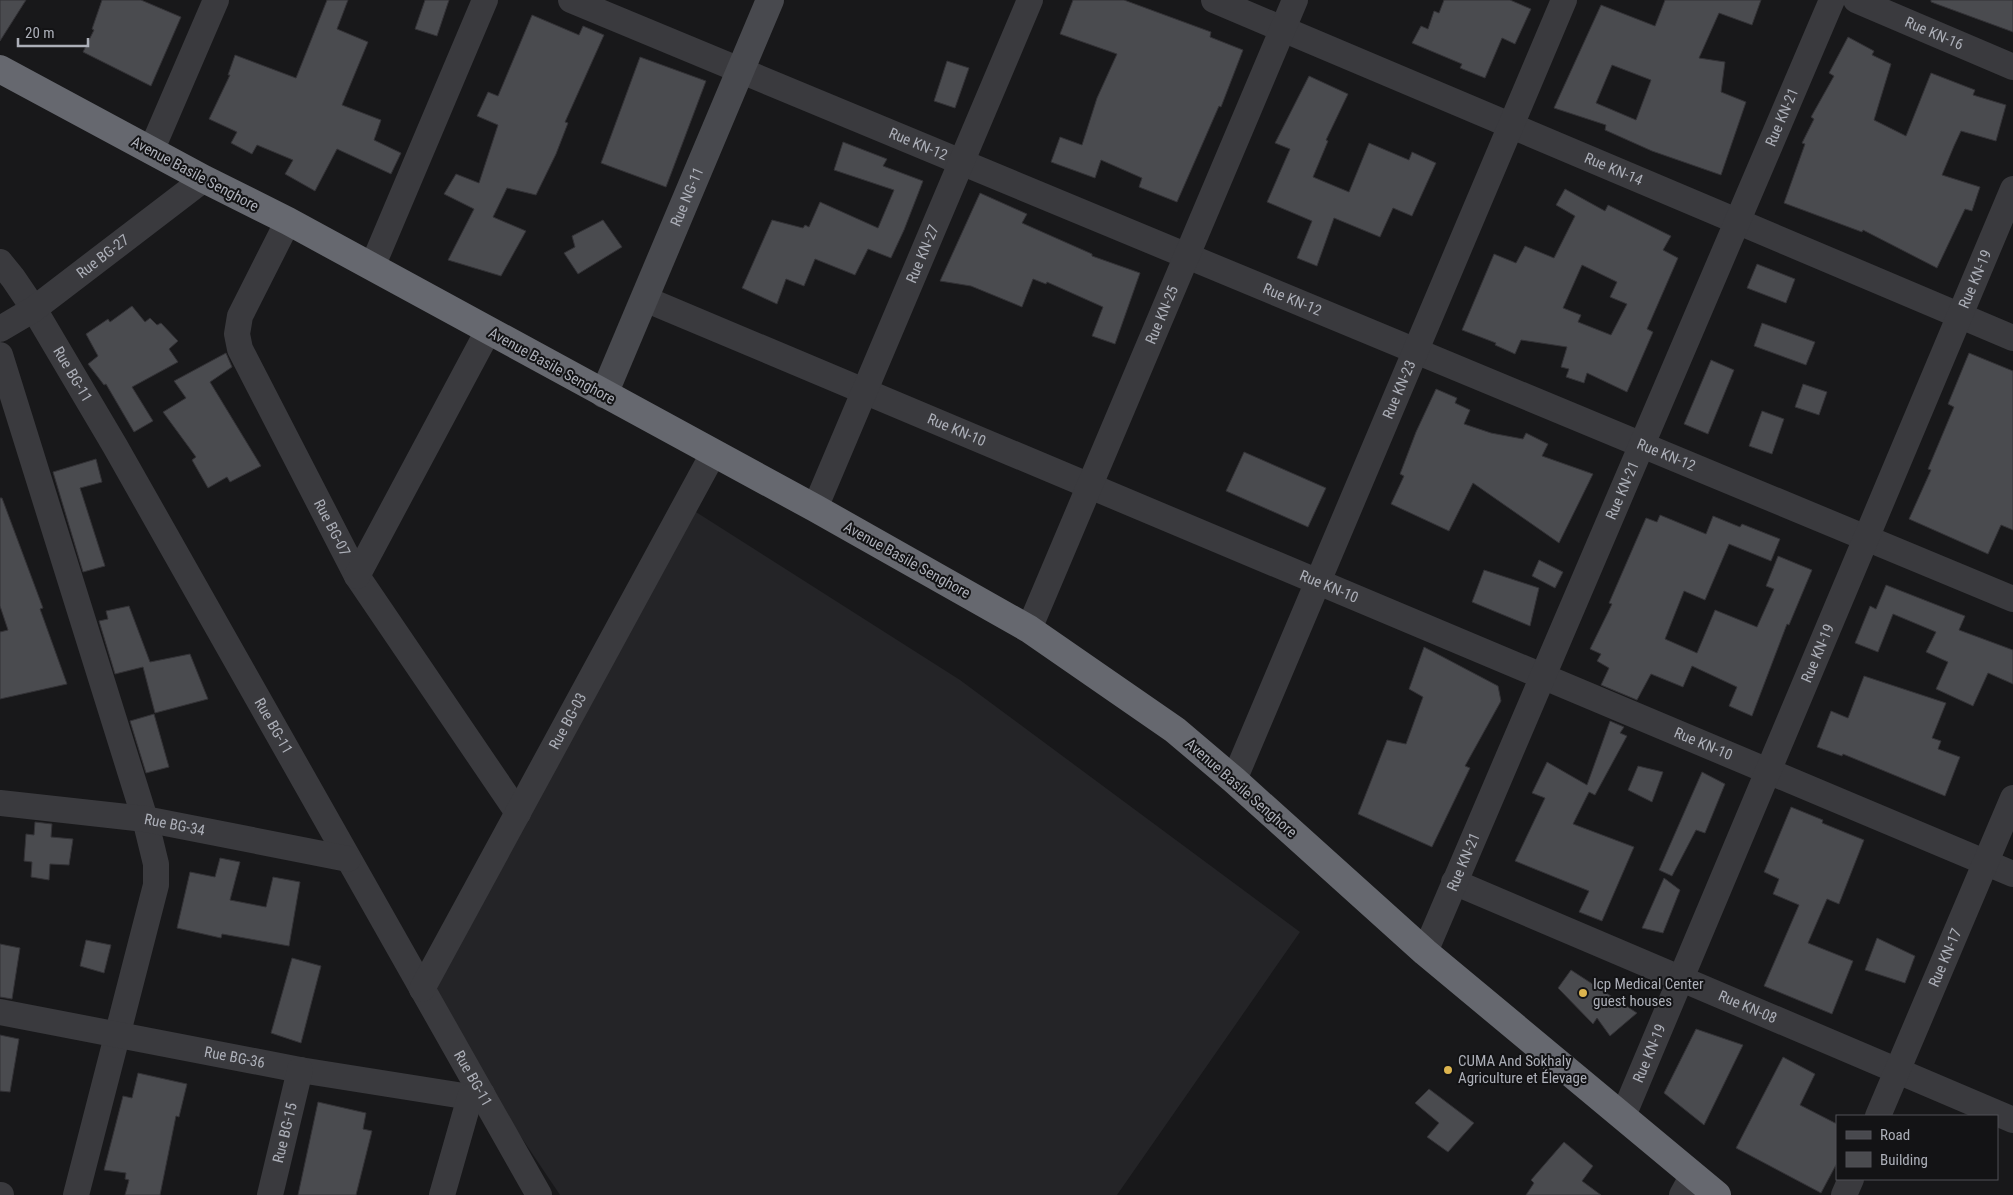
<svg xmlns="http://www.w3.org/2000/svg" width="2013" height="1195" viewBox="0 0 2013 1195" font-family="'Roboto Condensed',sans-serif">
	<rect width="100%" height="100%" fill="#18181a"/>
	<path fill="#242427" d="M685,505l275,175 340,252 -183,263h-557l-138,-206z"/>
	<g fill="#4a4b4f" stroke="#333236" fill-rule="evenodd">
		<path d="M0,0h26l-26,41z"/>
		<path d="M102,0h39l40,17 -30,69 -68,-34 11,-22 -2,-1z"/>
		<path d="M327,0h21l-11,29 31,13 -26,63 39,15 -7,20 27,13 -10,21 -54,-25 -22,42 -30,-17 8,-14 -36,-15 -5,9 -21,-11 6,-11 -28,-13 21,-44h-2l7,-20 61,23z"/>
		<path d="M425,0h24l-12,36 -22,-7z"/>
		<path d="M1073,0h51l87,32 -1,5 33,13 -22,57 -2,-1 -42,96 -38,-15 3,-9 -41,-18 -6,18 -44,-16 9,-25 22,8 15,-47 20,-44 -57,-20z"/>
		<path d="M1444,0h66l21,9 -16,35 -13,-6 -17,40 -25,-10 2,-4 -50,-21 9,-17 7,3 6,-18 5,2z"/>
		<path d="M1665,0h96l-9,25 -33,-12 -20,45 26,4 -4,30 25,10 -25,73 -69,-24 -47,-21 1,-5 -52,-17 47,-103 54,21zM1612,65l39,15 -15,40 -40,-17z"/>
		<path d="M1931,0h82v32l-82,-30z"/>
		<path d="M532,15l47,20 4,-9 21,9 -39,87 3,1 -12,31 -20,41 -29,-7 -14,29 33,14 -25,45 -53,-16 26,-51 -30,-15 12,-20 23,9 19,-58 -21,-9 11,-24 10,4z"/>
		<path d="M1848,37l26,14 -2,4 19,9 -17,56 32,16 25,-63 44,17 -2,5 33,10 -10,36 -35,-10 -7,15 -12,29 38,12 -8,24 -7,-2 -28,59 -74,-38 -1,2 -78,-29 21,-59 -3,-1 12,-24 -3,-2 23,-41 -5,-3z"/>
		<path d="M640,57l66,24 -40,106 -65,-24z"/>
		<path d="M947,61l22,7 -14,40 -21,-7z"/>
		<path d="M1309,76l39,18 -22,46 2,1 -15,36 36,15 20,-49 40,17 3,-8 24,11 -24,53 -19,-8 -13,29 -46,-19 -17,48 -20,-8 15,-37 -45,-19 23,-53 -15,-6z"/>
		<path d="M843,142l44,17 -4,7 40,15 -19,49 -13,28 -23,-9 -13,26 -40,-16 -11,27 -18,-7 -9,25 -35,-16 30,-68 31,8 2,-3 4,2 11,-25 58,26 16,-38 -60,-20z"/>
		<path d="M1565,189l40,22 3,-6 63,31 -8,14 15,8 -31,71 6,3 -26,60 -40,-19 -3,10 -18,-6 3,-8 -8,-2 6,-20 -46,-7 -6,14 -20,-9 1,-2 -34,-13 32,-76 22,9 9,-17 29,12 21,-42 -19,-11zM1582,265l35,17 -7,15 17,7 -16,31 -33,-13 3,-7 -18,-7z"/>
		<path d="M980,193l47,21 -5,9 70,31v2l48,17 -25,71 -23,-8 11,-29 -56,-25 -1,2 -13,-5 -11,28 -51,-21 -31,-5z"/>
		<path d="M603,220l19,27 -44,27 -14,-21 11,-6 -3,-11z"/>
		<path d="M1757,264l38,15 -9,24 -39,-15z"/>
		<path d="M132,306l13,16 5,-4 7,7 4,-2 17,18 -9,8 9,13 -46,25 21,34 -19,11 -28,-48 -2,1 -16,-21 10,-8 -12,-22 22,-15 2,3z"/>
		<path d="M1762,323l53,19 -9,23 -52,-19z"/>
		<path d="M226,353l6,14 -22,15 51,84 -31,16 -3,-5 -19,11 -16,-28 4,-3 -33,-45 23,-14 -12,-17z"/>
		<path d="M1969,353l44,18v159l-12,-5 -13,29 -79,-35 22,-49 -3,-1 26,-62 -6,-3z"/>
		<path d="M1711,360l23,10 -26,64 -24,-10z"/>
		<path d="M1803,384l24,8 -8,23 -24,-8z"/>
		<path d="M1436,389l21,9 -2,5 15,7 -6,14 27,9 32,6 3,-6 22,11 -6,12 51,18 -34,69 -86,-60 -24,48 -58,-27 13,-28 -4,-2 16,-42z"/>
		<path d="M1762,411l22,8 -12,35 -23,-8z"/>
		<path d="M1244,452l82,36 -18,39 -82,-36z"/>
		<path d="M96,459l6,23 -22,6 25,78 -22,6 -30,-100z"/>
		<path d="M0,498h2l41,110 -3,1 27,75 -67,15v-67l8,-2 -8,-24z"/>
		<path d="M1660,515l46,19 7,-18 27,11 2,-3 38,15 -9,22 -42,-17 -24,56 -21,-9 -19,48 32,14 18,-43 42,17 17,-38 -8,-3 12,-30 34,14 -23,55 -2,-1 -35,92 -23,-10 8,-19 -45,-21 -9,21 -32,-13 -14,26 -36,-15 8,-17 -12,-7 4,-7 -11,-5 22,-45 -3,-1 37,-85 11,4z"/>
		<path d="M1539,560l24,12 -8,16 -23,-12z"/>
		<path d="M1484,570l55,18 -9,38 -58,-24z"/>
		<path d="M1886,585l79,31 -6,14 54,20v34l-25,-11 -15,33 -37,-17 12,-27 -22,-10 10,-20 -43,-18 -15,38 -23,-9 15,-37 6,3z"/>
		<path d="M129,606l21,56 40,-8 18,45 -53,14 -12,-46 -28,7 -16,-53 9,-2 -2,-8z"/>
		<path d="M1424,647l74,39 3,15 -36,65 5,2 -38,79 -74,-33 29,-74 19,4 17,-47 -14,-8z"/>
		<path d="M1864,676l82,27 -14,35 9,3 -3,8 22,8 -15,39 -102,-42 -1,2 -25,-9 14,-36 17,7z"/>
		<path d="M154,714l15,53 -23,6 -16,-52z"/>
		<path d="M1610,721l14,6 -4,6 7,3 -32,59 -6,-3 -16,32 61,23 -32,74 -23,-9 10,-21 -74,-30 30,-63 -13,-5 15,-31 40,23z"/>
		<path d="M1638,766l25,6 -11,30 -24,-12z"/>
		<path d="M1702,772l23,12 -20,49 -9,-3 -24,46 -13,-6z"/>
		<path d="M1791,807l32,13 -1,3 42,17 -25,64 -12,-5 -19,44 45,18 -21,53 -68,-28 35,-81 -26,-11 6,-15 -15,-7z"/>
		<path d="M35,822l17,2 -1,13 22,2 -4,26 -19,-1 -1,16 -18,-3 1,-15 -8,-1 2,-27 8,1z"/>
		<path d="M220,858l20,4 -10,38 36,7 7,-30 27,5 -11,64 -67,-12 -1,4 -44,-10 13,-56 25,5z"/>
		<path d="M1664,878l16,12 -17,43 -21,-5z"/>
		<path d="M1877,938l38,18 -10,27 -40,-13z"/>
		<path d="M86,940l25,5 -7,28 -24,-7z"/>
		<path d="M0,944l20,4 -8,51 -12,-2z"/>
		<path d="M292,958l29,8 -20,77 -30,-10z"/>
		<path d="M1571,970l66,43 -27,23 -13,-18 -4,6 -35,-36z"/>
		<path d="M1696,1029l47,16 -39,80 -40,-32z"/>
		<path d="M0,1035l19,4 -9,53 -10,-1z"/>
		<path d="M1783,1057l32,17 -15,31 37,19v39l-16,30 -85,-45z"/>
		<path d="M138,1073l49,11 -8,33 -3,-1 -16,79h-35l4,-15 -4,-1 1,-6 -22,-3 19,-74 9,2z"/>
		<path d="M1429,1089l45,34 -26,29 -21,-15 12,-14 -24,-20z"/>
		<path d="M318,1102l48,11 -3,16 9,2 -16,64h-58z"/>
		<path d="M1564,1142l29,24 -11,15 19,14h-75l8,-12 -3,-3z"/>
	</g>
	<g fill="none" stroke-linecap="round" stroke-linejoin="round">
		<g stroke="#3a3a3e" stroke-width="26">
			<path id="s1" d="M571,0l1442,599"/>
			<path id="s2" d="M1214,0l799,338"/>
			<path id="s3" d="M1856,0l157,67"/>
			<path d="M151,151l65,-151"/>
			<path id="s4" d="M288,221l-48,95 -3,18 3,15 117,227 161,237"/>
			<path id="s5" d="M0,262l13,16 21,31 81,137 424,749"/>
			<path d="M372,267l113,-267"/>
			<path id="s6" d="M645,299l1368,575"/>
			<path id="s7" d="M0,329l34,-20 170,-130"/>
			<path d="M0,355l145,464 11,45v21l-80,310"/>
			<path id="s8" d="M815,508l215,-508"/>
			<path d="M357,576l131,-245"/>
			<path id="s9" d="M1029,629l266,-629"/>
			<path id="s10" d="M1234,780l330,-780"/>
			<path id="s11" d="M0,803l145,16 203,40"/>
			<path id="s12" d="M1454,882l559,238"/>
			<path id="s13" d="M1425,952l407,-952"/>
			<path id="s14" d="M422,989l291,-535"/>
			<path id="s15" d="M0,1012l300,58 170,27 12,-3"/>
			<path id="s16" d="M1623,1116l390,-927"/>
			<path id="s17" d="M1878,1116l135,-318"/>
			<path d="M0,1195h1"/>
			<path id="s18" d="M270,1195l30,-125"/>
			<path d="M442,1195l28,-98"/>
			<path d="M1682,1195l11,-20"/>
			<path d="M1844,1195l7,-16"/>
		</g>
		<path stroke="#48494e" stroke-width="28" id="s19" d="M604,394l166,-394"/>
		<path stroke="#66686f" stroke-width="28" d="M0,69l204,110 84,42 527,287 214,121 146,101 59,50 191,172 292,243"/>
	</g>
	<g fill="#dcb44e" stroke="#131315" stroke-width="2">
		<circle cx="1583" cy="993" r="5"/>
		<circle cx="1448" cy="1070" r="5"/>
	</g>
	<g text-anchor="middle" stroke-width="4" stroke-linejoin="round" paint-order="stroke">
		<g font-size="15" fill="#acafb8" stroke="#131315">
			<text dy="5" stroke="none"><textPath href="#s3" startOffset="85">Rue KN-16</textPath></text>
			<text dy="5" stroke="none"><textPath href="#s13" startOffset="908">Rue KN-21</textPath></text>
			<text dy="5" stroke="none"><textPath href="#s1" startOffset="376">Rue KN-12</textPath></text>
			<text dy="5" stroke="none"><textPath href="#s2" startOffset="434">Rue KN-14</textPath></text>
			<text transform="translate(195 174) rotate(28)" y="5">Avenue Basile Senghore</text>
			<text dy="5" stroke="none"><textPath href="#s19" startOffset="214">Rue NG-11</textPath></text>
			<text dy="5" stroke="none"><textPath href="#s8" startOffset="276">Rue KN-27</textPath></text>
			<text dy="5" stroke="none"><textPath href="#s7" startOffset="126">Rue BG-27</textPath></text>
			<text dy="5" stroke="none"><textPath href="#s16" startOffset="908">Rue KN-19</textPath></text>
			<text dy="5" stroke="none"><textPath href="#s1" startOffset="781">Rue KN-12</textPath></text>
			<text dy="5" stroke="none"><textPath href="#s9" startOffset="341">Rue KN-25</textPath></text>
			<text transform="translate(552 366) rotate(29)" y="5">Avenue Basile Senghore</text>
			<text dy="5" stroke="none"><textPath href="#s5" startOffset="134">Rue BG-11</textPath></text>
			<text dy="5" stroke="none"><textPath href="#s10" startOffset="424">Rue KN-23</textPath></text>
			<text dy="5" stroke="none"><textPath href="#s6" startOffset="338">Rue KN-10</textPath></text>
			<text dy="5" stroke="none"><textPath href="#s1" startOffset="1186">Rue KN-12</textPath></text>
			<text dy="5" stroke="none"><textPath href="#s13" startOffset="502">Rue KN-21</textPath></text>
			<text dy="5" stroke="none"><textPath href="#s4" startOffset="341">Rue BG-07</textPath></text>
			<text transform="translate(907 560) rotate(29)" y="5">Avenue Basile Senghore</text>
			<text dy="5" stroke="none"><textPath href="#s6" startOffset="742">Rue KN-10</textPath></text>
			<text dy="5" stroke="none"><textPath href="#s16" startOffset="502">Rue KN-19</textPath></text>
			<text dy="5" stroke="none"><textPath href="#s14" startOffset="305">Rue BG-03</textPath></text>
			<text dy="5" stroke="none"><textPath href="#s5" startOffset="539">Rue BG-11</textPath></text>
			<text dy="5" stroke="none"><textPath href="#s6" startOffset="1148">Rue KN-10</textPath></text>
			<text transform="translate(1241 788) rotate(41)" y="5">Avenue Basile Senghore</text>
			<text dy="5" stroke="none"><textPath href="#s11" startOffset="176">Rue BG-34</textPath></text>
			<text dy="5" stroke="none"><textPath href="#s13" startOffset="98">Rue KN-21</textPath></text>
			<text dy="5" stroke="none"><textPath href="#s17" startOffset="172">Rue KN-17</textPath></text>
			<text dy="5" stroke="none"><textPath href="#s12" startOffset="319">Rue KN-08</textPath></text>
			<text dy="5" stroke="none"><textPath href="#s16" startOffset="68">Rue KN-19</textPath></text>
			<text dy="5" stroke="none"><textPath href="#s15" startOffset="239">Rue BG-36</textPath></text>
			<text dy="5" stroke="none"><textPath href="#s5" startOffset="944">Rue BG-11</textPath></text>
			<text dy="5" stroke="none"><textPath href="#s18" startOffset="64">Rue BG-15</textPath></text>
		</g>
		<g font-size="15" fill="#acafb8" stroke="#131315" text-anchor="start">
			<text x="1593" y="989">Icp Medical Center<tspan x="1593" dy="17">guest houses</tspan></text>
			<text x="1458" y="1066">CUMA And Sokhaly<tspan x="1458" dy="17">Agriculture et Élevage</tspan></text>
		</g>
	</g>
	<rect x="1836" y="1115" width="162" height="65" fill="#131315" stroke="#505156"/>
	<rect x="1846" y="1131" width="25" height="8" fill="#48494e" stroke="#505156"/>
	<text x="1880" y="1140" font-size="15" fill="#acafb8">Road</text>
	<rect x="1846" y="1152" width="25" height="15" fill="#4a4b4f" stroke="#505156"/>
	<text x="1880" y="1165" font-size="15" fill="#acafb8">Building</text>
	<path d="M18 38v8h70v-8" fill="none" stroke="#acafb8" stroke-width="2.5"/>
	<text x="25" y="38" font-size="15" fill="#acafb8" stroke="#131315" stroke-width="4" paint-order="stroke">20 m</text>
</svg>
